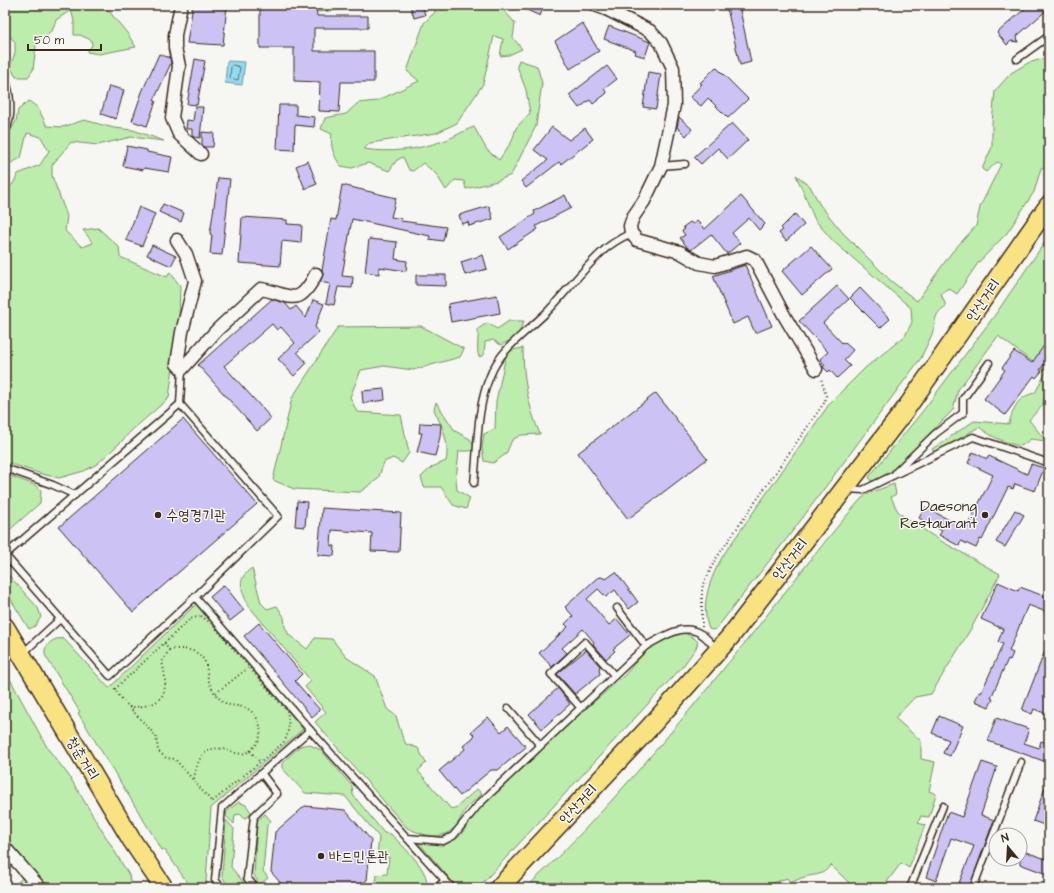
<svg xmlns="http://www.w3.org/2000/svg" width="1054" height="893" viewBox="0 0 1054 893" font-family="'Architects Daughter','Poor Story',sans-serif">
	<rect width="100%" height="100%" fill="#f6f6f2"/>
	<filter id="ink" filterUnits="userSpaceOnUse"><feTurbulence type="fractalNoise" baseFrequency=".025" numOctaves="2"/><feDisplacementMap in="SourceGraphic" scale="8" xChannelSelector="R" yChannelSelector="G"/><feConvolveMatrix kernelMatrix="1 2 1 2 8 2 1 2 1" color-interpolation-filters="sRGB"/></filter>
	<g filter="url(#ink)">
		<g fill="#bcedad" stroke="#7c8c66">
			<path d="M5,5h99l23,28 9,14 -37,7 -12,-2 5,-7 -1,-5 -11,-5h-6v-14l-3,-11 -15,10 -3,9 -17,16 -3,25 -5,7h-12l-6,-10 5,-14v-11l-10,-11z"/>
			<path d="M318,5h52l-1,2 -51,5z"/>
			<path d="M435,5h64l16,18 -2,15 9,11 -13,6 -9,1 3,-17 -9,-3 -11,48 -26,39 -21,10 -66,10 -6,6c25,4 52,1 76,-7 12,-3 22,-11 34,-15l13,23 12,10 13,-19 4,-13 14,-15 -4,-23 -9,-24 2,-6 18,6 5,17 -6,43 -25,49 -14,6 -31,8 -2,-8 -9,-1 -9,10 -10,-16 -13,-11 -10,8 -4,-1 -6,-13 -6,3 -8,11 -21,-8 -16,5 -11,-2c-8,-11 -11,-20 -9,-32l-11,-5 4,-11 21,-4 12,-11 19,-2 42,-20 -12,-10 17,-48 11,-11z"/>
			<path d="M1049,57v109l-8,2 -7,24 -27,41 -29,30 -21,31 -9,-6 -7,6 5,12c-14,9 -9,15 -14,28 -3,8 -8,16 -11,24l-126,170 -79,101 -4,1 -3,-1c-10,-26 3,-56 17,-78l104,-148 35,-35 40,-32 7,-14 -1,-14 -78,-67 -18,-21 -19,-45 14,11 10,19 22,27 49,49 26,20 35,-49 24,-26 4,-19 21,-43 -4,-2 -11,10 -4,-3 10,-22v-24l3,-32 16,-18 17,-10z"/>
			<path d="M29,101l9,7 9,18 16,1 21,-7 30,8 19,2 31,11 -33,-4 -33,8 -27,-3 -19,23v11l15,40 -2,15 17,16 11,-4 -10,-13 15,-2 21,19 1,10 47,20 3,-5 10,14 -1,33 -10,79 -38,33 -10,11 -24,22 -13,7 -25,7 -17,-4 -37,-12v-272l8,-6 5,-10 22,-9 9,-14 -8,-14 -14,-4 -6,25 -16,8v-25l11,-20 2,-11z"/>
			<path d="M1049,236v147l-4,8 -2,14 -14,15 17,21 -15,-2 -10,7c-17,-3 -29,-9 -42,-19l-44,26 -3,-4 42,-28 35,3c4,-16 9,-28 26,-31l11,-21 -48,-36 -40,54 -5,20 -60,60 -19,11 -4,-1 -1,-3 53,-65 73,-97z"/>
			<path d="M509,321h15l-6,15 -17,9 -8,-5 -8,2 -1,13 -5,2c-3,-8 0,-19 -1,-28l9,-6 10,6z"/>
			<path d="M421,326l43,23 -4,8 -47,13 -29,-4 -23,4 -11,27 7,15 44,3 8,38 -7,10 -9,-5 -9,4 -6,17 -18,13 -66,-3 -21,-9 19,-82 46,-71z"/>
			<path d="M523,348c0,29 5,59 17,86l-19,1 -9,5 -6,14 -13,9 -9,-2 -2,-13 2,-14 11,-5 1,-28 11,-50z"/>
			<path d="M436,402l19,29 15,8 5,9 -5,3h-11l-3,29 1,10 13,8 -4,11 -13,-4 -12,-18h-17l-3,-10 11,-10 14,-6c4,-18 -4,-35 -12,-51z"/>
			<path d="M5,474l30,11 6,5 -1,13 -35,31z"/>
			<path d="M894,484l2,10 -5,3 6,13 7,7 37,24 59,33 -28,53 -41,67 -16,3 -20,21 26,23v18l14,3 -6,29 7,3 -7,23 -8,-1 -3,7 7,2 -16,43 -8,-5 -14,19 3,3 -3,3h-33l-23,-23c-10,12 -13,8 -26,12 -5,1 -10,4 -15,6l-3,-5 -17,6v4h-244c78,-73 146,-156 213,-238 41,-50 79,-102 122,-151l6,-5z"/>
			<path d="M252,568l9,35 6,6 10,-3 7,11 1,10 4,8 18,14 8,-11 17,1 14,18 29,19 12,33 9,7 6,20 4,8 12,4 8,15 -8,8 33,38 6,-2 20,-18 5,5c-6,6 -14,11 -18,18 -4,6 -6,14 -12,18 -14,11 -31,4 -45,-2l-92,-106 11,-10 -21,-25 6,-6 -63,-76c-7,-16 -12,-26 4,-37z"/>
			<path d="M5,571l33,37 3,9 -6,9 -6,3 -24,-39z"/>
			<path d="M197,603l106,126 -92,79 -5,73 4,7h-19l-27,-39 -2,1 -84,-137 2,-1 -35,-57v-6c4,-7 10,-12 19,-10l45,49z"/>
			<path d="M683,632l11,6 4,4 -2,6 -13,18 -205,222h-20l-40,-46 26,3 15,-8 22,-30 101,-95 43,-37 22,-26 22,-13z"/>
			<path d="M5,670l43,79 21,27 60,99 2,13h-85l-41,-45z"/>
			<path d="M308,744l13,6 31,36 1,9 31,38 7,1c11,12 41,37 35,54h-51l-2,-3 3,-3 1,-7 10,-1 2,-17 -12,-2 2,-18 -34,-41 -40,-3 -23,-25v-5l18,-17z"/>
			<path d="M239,802l7,3 5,7 -3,5 -4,1 -4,-4 -5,1 -1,9 -8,-8 1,-5z"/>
			<path d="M265,814l6,7 -4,4 -4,46 5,7 -8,6 -6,-8 3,-55z"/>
			<path d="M226,820l8,9 -3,38 13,16v5h-15l-7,-12z"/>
			<path d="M24,876l11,12h-23z"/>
		</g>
		<path fill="#91dcf1" stroke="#6f959d" d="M227,61l18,1 -3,23 -17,-2z"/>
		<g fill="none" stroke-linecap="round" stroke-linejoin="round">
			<path stroke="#5d7172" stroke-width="1" d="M233,65l7,2 -2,13 -8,-2 1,-11z"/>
		</g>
		<g fill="#ccc2f4" stroke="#3b2a1e">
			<path d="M193,5h34l-4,40 -36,-2z"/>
			<path d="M260,5h56l1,11h51v12h-54v23h60v31h-33l-2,30 -20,-1 1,-29 -26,-1v-33h-34z"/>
			<path d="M410,5h12l3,10 -11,3z"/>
			<path d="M516,5h28l-4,11z"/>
			<path d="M739,5l12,57 -11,3 -13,-57z"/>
			<path d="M1029,5h20v3l-32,28 1,6 -7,-1 -4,4 -10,-12z"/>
			<path d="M582,23l17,28 -29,18 -15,-28z"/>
			<path d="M609,26l41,16 -5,15 -10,-3 1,-3 -32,-12z"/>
			<path d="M159,54l11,4 1,5 -17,37 2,1 -9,25 -15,-5 10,-29z"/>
			<path d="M195,59l10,2 -8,44 -10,-1z"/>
			<path d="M607,66l10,13 -13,10 3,4 -14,11 -3,-4 -11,8 -10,-13z"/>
			<path d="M716,67l32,32 -20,19 -20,-20 -7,8 -11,-9 12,-13 -2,-1z"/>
			<path d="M648,72l13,2 -5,35 -13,-2z"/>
			<path d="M109,86l15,4 -8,29 -15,-5z"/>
			<path d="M279,105h17v10l19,2 -1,10 -19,-2 -1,25 -17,-1z"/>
			<path d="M195,107h8l-3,31 -6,-1 -2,-2v-6h-6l1,-9 6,1z"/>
			<path d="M679,117l13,12 -6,7 -9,-9z"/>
			<path d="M732,123l16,17 -20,19 -10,-11 -17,16 -7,-7z"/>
			<path d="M552,127l17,13 16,-12 8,11 -32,25 -2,-2 -33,26 -5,-7 27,-21 -14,-10z"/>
			<path d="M202,132l12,1 -1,14h-9l-2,-3z"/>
			<path d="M127,146l20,4v2l25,5 -3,15 -25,-4 -1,2 -20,-4z"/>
			<path d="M308,161l9,23 -12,5 -9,-23z"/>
			<path d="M218,178l12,1 -8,76 -12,-1 2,-19 -2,-1z"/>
			<path d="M342,185l54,13 -5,19 11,2 -1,2 45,6 -3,14 -14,-2 1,-3 -78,-17 -10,57 11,1 -1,11 -14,-1 -4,18 -8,-2 4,-19 -10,-2 3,-8 -1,-4 9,-51 5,1z"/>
			<path d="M565,195l6,13 -35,18 2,3 -30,20 -8,-12 35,-23 -1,-3z"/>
			<path d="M741,196l24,28 -6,6 -10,-12 -17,15 8,10 -13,11 -16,-20 -20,16 -3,-2 -8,-10 5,-3 -3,-4 3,-2 -2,-2 7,-5 3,2 4,-3 8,8z"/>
			<path d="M163,204l21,9 -3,9 -22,-10z"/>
			<path d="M489,206l4,13 -24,7 -1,-4 -6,2 -3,-9z"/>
			<path d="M139,207l16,7 -13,32 -16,-6z"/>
			<path d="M795,214l9,11 -18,16 -7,-8 4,-3 -2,-2z"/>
			<path d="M242,217l45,3v4l15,1 -1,18 -19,-2 -2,25 -41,-3z"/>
			<path d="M369,239l28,3 -2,17 12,2 -1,10 -27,-4v7l-14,-2z"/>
			<path d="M152,245l24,11 -5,10 -24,-11z"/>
			<path d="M811,246l21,23 -30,26 -20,-24z"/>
			<path d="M483,255l4,14 -22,6 -4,-13z"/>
			<path d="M745,265l27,61 -17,7 -7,-16 -15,7 -20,-48z"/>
			<path d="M416,275h30v11l-30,-1z"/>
			<path d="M837,286l12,13 -26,24 20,21 1,-2 9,8 -9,10 6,6 -13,12 -7,-8 -2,2 -5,-5 2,-2 -5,-6 8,-7 -29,-31z"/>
			<path d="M860,288l30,31 -10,9 -30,-30z"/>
			<path d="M497,295l3,18 -49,9 -3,-18z"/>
			<path d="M272,299l13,4 6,7 5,-4 10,12 7,-18 11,4 -9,23 4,5 -22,20 10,11 -13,13 -16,-17 17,-16 -14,-16 -4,3 -5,-6 -48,42 47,52 -14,13 -59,-66z"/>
			<path d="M1049,338v19l-9,13 2,1 -6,7 -2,-2 -29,39 -21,-16 21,-29 -3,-2 12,-17 18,12z"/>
			<path d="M384,389l1,11 -22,3 -1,-12z"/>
			<path d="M656,393l51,66 -79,60 -50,-66z"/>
			<path d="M183,419l74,85 -124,108 -74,-85z"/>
			<path d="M420,423l21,1 -1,13 -5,19 -18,-4 5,-19h-3z"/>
			<path d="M973,452l14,7 2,-3 38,18 4,-10 13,4 -9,23 -20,-7 -2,5 -5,-2 -26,53 -2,-1 -4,9 -15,-7 -2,5 -20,-11 3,-4 -23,-13 6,-11 41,22 27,-54 -25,-12z"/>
			<path d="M297,501l10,1 -2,25 -10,-1z"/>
			<path d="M322,508l79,5 -2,39 -28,-1 1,-18 -40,-3 -1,16h4l-1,10 -16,-1z"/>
			<path d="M1015,510l9,5 -19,32 -9,-5z"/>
			<path d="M616,572l22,30 -9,7 -14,-19 -9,7 -8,-8 -11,10 22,26 8,-6 13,16 -17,14 2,2 -9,8 -13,-15 1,-2 -11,-13 -21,19 5,5 -15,14 -13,-14 29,-26 -3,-3 8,-8 -8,-9 32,-29 4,-1 5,2z"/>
			<path d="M998,582l20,9 2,-4 29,11v15l-21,-8 -19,46 4,2 -3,7 -2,-1 -17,39 2,1 -4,8 -14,-6 4,-9 2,1 22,-49 -5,-2 5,-13 -22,-10z"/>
			<path d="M224,585l20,25 -14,11 -20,-24z"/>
			<path d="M259,623l43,51 -7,7 25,29 -8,7 -68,-81z"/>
			<path d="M1048,643l1,72 -15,-6 -2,5 -10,-4z"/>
			<path d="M586,650l14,16 -1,3 1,5 -25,20 -18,-20z"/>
			<path d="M558,688l12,16 -28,25 -13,-15z"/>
			<path d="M939,716l24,10 -13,30 -7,-3 6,-13 -17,-7z"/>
			<path d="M488,717l13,15 7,-6 18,21 -28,23h-7l-31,26 -21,-25 26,-22 -2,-3 12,-10 -4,-4z"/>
			<path d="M996,718l33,11 -5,14 15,5 2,-7 8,3v19l-61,-22z"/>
			<path d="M982,762l15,5 -16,48 13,5 -25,68h-12l17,-42 -23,-8 -15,43 -10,-4 22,-65 14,5z"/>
			<path d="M1048,779h1v42l-2,5 -14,-5z"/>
			<path d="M305,806l40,4 26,30 -4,40 -9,8h-73l-14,-16 4,-40z"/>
			<path d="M1020,850l29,10v15l-29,-11z"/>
		</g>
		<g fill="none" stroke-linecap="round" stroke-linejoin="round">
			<defs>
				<g id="service">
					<path d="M1017,59l32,-23"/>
					<path d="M5,77c5,15 9,41 0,54"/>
					<path d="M661,166l24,-2"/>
					<path d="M180,404l2,-35"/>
					<path d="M5,468l48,17 22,10"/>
					<path d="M896,472l39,-38 28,-21v-14l26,-36"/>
					<path d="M474,483c4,-35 2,-74 16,-107 11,-28 37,-44 58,-65 18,-19 35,-42 55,-60 8,-8 18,-13 28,-18"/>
					<path d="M847,489l16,1 110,-53 76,26"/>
					<path d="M5,555l175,-151 98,112 -83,81 -85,79 -105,-121"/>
					<path d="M195,597l115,133 142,158"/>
					<path d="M617,608l29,38"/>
					<path d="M23,653l37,-34"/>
					<path d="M580,707l-29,-33 34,-32 29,33"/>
					<path d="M508,708l32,37"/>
					<path d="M407,838l36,3 10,-5 26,-32 167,-158c17,-9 36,-24 55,-12 6,3 11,11 16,16"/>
					<path d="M222,888l-7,-8 7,-72 88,-78"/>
					<path d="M256,888l-9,-10 7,-62 23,-22 -15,-20"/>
					<path d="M437,888l8,-8"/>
					<path d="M779,888l1,-1"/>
					<path d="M910,888l33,-82"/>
					<path d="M973,888l48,-126"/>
				</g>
				<g id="minor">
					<path d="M181,5l-6,30v13l4,18 -7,52 7,16 22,20"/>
					<path d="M595,5l11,4 -2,-4"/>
					<path d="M606,9l44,22 11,12 12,25 1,37 -13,61 -17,35 -11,16 -3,9 1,7 6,7 43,12 19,11 16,3 32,-10 8,4 30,57 31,52"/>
					<path d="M177,240l9,14 9,27 -13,51 -5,32 5,5 35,-39 44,-41c31,6 37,20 55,-15"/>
					<path d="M5,848l35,40"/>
				</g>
				<g id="primary">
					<path d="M5,627l126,212 33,49"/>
					<path d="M499,888l150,-160 81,-91 175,-227 144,-205"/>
				</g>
			</defs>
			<use href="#service" stroke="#3b2a1e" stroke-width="9"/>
			<use href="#minor" stroke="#3b2a1e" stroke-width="15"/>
			<use href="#primary" stroke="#3b2a1e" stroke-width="21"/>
			<g stroke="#3b2a1e" stroke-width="2" stroke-dasharray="1 3" stroke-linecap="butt">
				<path d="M201,616l11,8 75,87c2,11 3,25 -5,33l-70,58 -37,-43 -9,-1 -8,-7 -2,-15 -37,-40 -4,-7 75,-70z"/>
				<path d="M702,627v-39l13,-28 109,-157 2,-7 -5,-18"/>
				<path d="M169,650c18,-3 37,0 38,22 1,13 10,29 23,33 6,1 13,1 18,4 14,9 17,28 5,39 -11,11 -19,3 -31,1 -20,-4 -27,16 -28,32"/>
				<path d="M216,693l32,-25"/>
				<path d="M129,707c35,0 41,-13 33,-45l7,-12 -5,-7"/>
				<path d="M250,751l10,11"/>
			</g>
			<use href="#service" stroke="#f6f6f2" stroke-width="6"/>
			<use href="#minor" stroke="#f6f6f2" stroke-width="12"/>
			<use href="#primary" stroke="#f8e281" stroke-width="18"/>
		</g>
	</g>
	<g fill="#3b2a1e" stroke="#f6f6f2" stroke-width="1.5">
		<circle cx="158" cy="515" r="4"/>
		<circle cx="985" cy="515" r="4"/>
		<circle cx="321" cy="856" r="4"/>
	</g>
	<g text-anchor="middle" stroke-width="3" stroke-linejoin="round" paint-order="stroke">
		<g font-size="15" fill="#3b2a1e" stroke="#f6f6f2">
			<text transform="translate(983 300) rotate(-55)" y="5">안산거리</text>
			<text transform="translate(790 559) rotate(-52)" y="5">안산거리</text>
			<text transform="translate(83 758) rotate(59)" y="5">청춘거리</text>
			<text transform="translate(578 804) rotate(-47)" y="5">안산거리</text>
		</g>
		<g font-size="15" fill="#3b2a1e" stroke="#f6f6f2" text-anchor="start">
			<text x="977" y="511" text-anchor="end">Daesong<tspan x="977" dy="17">Restaurant</tspan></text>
			<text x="166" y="520">수영경기관</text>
			<text x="329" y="861">바드민톤관</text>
		</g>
	</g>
	<rect width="1054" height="893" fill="none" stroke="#f6f6f2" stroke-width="20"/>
	<rect x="10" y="10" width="1034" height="873" fill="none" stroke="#3b2a1e" stroke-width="1.5" filter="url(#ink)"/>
	<g transform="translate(1008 847) rotate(342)"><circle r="19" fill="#f6f6f2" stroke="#aba49d"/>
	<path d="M0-3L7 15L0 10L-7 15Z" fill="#3b2a1e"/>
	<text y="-6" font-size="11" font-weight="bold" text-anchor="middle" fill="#3b2a1e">N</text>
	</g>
	<path d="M28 44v6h73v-6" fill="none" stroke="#3b2a1e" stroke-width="2"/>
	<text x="34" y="44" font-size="12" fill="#3b2a1e" stroke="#f6f6f2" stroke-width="3" paint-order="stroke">50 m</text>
</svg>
